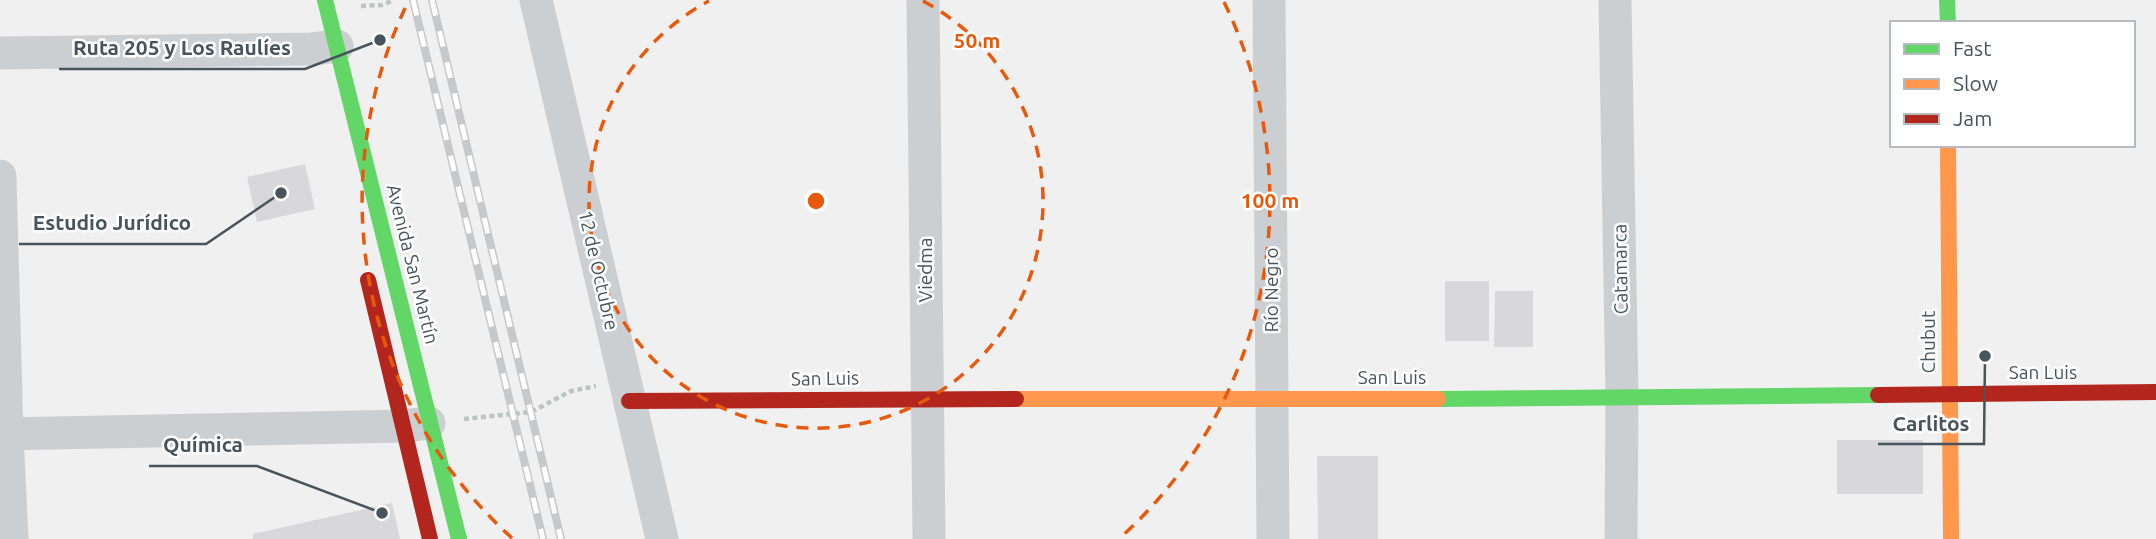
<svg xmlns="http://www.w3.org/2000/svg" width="2156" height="539" viewBox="0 0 2156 539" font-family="Ubuntu,sans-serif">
	<rect width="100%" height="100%" fill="#f1f0f0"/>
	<g fill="#d8d8da">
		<path d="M305,164l10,45 -58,13 -10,-45z"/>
		<rect x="1445" y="281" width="44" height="60"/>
		<path d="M1495,291h38v56h-39z"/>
		<rect x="1837" y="440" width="86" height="54"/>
		<path d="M1317,456h61v83h-60z"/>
		<path d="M392,503l8,36h-147v-5z"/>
	</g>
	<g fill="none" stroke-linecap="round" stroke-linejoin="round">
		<g stroke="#b9c6c0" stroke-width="4.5" stroke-dasharray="5 3.5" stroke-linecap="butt">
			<path d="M361,6l21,-1 12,-5"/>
			<path d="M464,419l67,-7 40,-21 25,-5"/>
		</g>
		<g stroke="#cccfd1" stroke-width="33">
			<path d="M536,0l126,539"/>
			<path d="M923,0l6,539"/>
			<path d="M1269,0l4,539"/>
			<path d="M1615,0l7,397 -1,142"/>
			<path d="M0,53l312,-4 25,-3"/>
			<path d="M0,176l7,258 5,105"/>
			<path d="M0,434l404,-8 25,-3"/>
		</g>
		<g stroke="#63d668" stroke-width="16">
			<path d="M325,0l134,539"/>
			<path d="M1947,0l1,23"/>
			<path d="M1438,399l440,-4"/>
		</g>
		<g stroke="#ff974d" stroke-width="16">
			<path d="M1948,145l3,394"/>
			<path d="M1016,399h422"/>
		</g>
		<g stroke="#b3261e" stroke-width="16">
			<path d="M368,280l62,259"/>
			<path d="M1878,395l278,-3"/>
			<path d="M629,401l387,-2"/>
		</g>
		<defs>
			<g id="rail">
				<path d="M413,0l130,539"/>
				<path d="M432,0l129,539"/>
			</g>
		</defs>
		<use href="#rail" stroke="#c6c8ca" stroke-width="8"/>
		<use href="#rail" stroke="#fff" stroke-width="5" stroke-dasharray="16" stroke-linecap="butt"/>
	</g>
	<g fill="none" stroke="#e8590c" stroke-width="3.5" stroke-dasharray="12 9">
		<path d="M923 1A227 227 0 1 1 709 1"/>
		<path d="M512 538A454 454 0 0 1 408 2M1224 2A454 454 0 0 1 1120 538"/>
	</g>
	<g text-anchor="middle" stroke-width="5" stroke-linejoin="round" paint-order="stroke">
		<g font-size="19" fill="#46545d" stroke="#fff">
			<text transform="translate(413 264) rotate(76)" y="7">Avenida San Martín</text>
			<text transform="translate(1620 269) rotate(-91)" y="7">Catamarca</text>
			<text transform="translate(599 270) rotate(77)" y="7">12 de Octubre</text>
			<text transform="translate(925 270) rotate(-90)" y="7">Viedma</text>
			<text transform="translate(1271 290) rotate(-90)" y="7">Río Negro</text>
			<text transform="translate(1928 342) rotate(-90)" y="7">Chubut</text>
			<text x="2043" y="379">San Luis</text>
			<text x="1392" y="384">San Luis</text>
			<text transform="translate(825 378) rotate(-1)" y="7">San Luis</text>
		</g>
	</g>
	<circle cx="816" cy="201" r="10" fill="#e8590c" stroke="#fff" stroke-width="3.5"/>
	<g font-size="21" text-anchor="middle" font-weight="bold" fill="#e8590c" stroke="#fff" stroke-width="5" stroke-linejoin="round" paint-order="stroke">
		<text x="977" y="48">50 m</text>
		<text x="1270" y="208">100 m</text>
	</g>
	<path fill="none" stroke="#46545d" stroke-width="2.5" d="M380 40L305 69H59M281 193L206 244H19M1985 356L1984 444H1878M382 513L257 466H149"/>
	<g fill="#46545d" stroke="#fff" stroke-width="2.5">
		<circle cx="380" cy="40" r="7"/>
		<circle cx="281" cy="193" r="7"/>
		<circle cx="1985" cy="356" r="7"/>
		<circle cx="382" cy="513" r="7"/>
	</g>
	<g font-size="21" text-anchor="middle" font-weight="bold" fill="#46545d" stroke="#fff" stroke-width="5" stroke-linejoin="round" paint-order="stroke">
		<text x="182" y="55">Ruta 205 y Los Raulíes</text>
		<text x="112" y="230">Estudio Jurídico</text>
		<text x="1931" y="431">Carlitos</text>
		<text x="203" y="452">Química</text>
	</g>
	<rect x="1890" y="21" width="245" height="126" fill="#ffffff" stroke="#b5bbbe" stroke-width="2"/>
	<rect x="1904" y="44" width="35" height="10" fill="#63d668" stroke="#b5bbbe" stroke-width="2"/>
	<text x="1953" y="56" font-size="21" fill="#46545d">Fast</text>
	<rect x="1904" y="79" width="35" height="10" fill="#ff974d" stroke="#b5bbbe" stroke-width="2"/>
	<text x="1953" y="91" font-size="21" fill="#46545d">Slow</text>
	<rect x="1904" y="114" width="35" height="10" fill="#b3261e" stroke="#b5bbbe" stroke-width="2"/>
	<text x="1953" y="126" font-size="21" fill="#46545d">Jam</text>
</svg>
